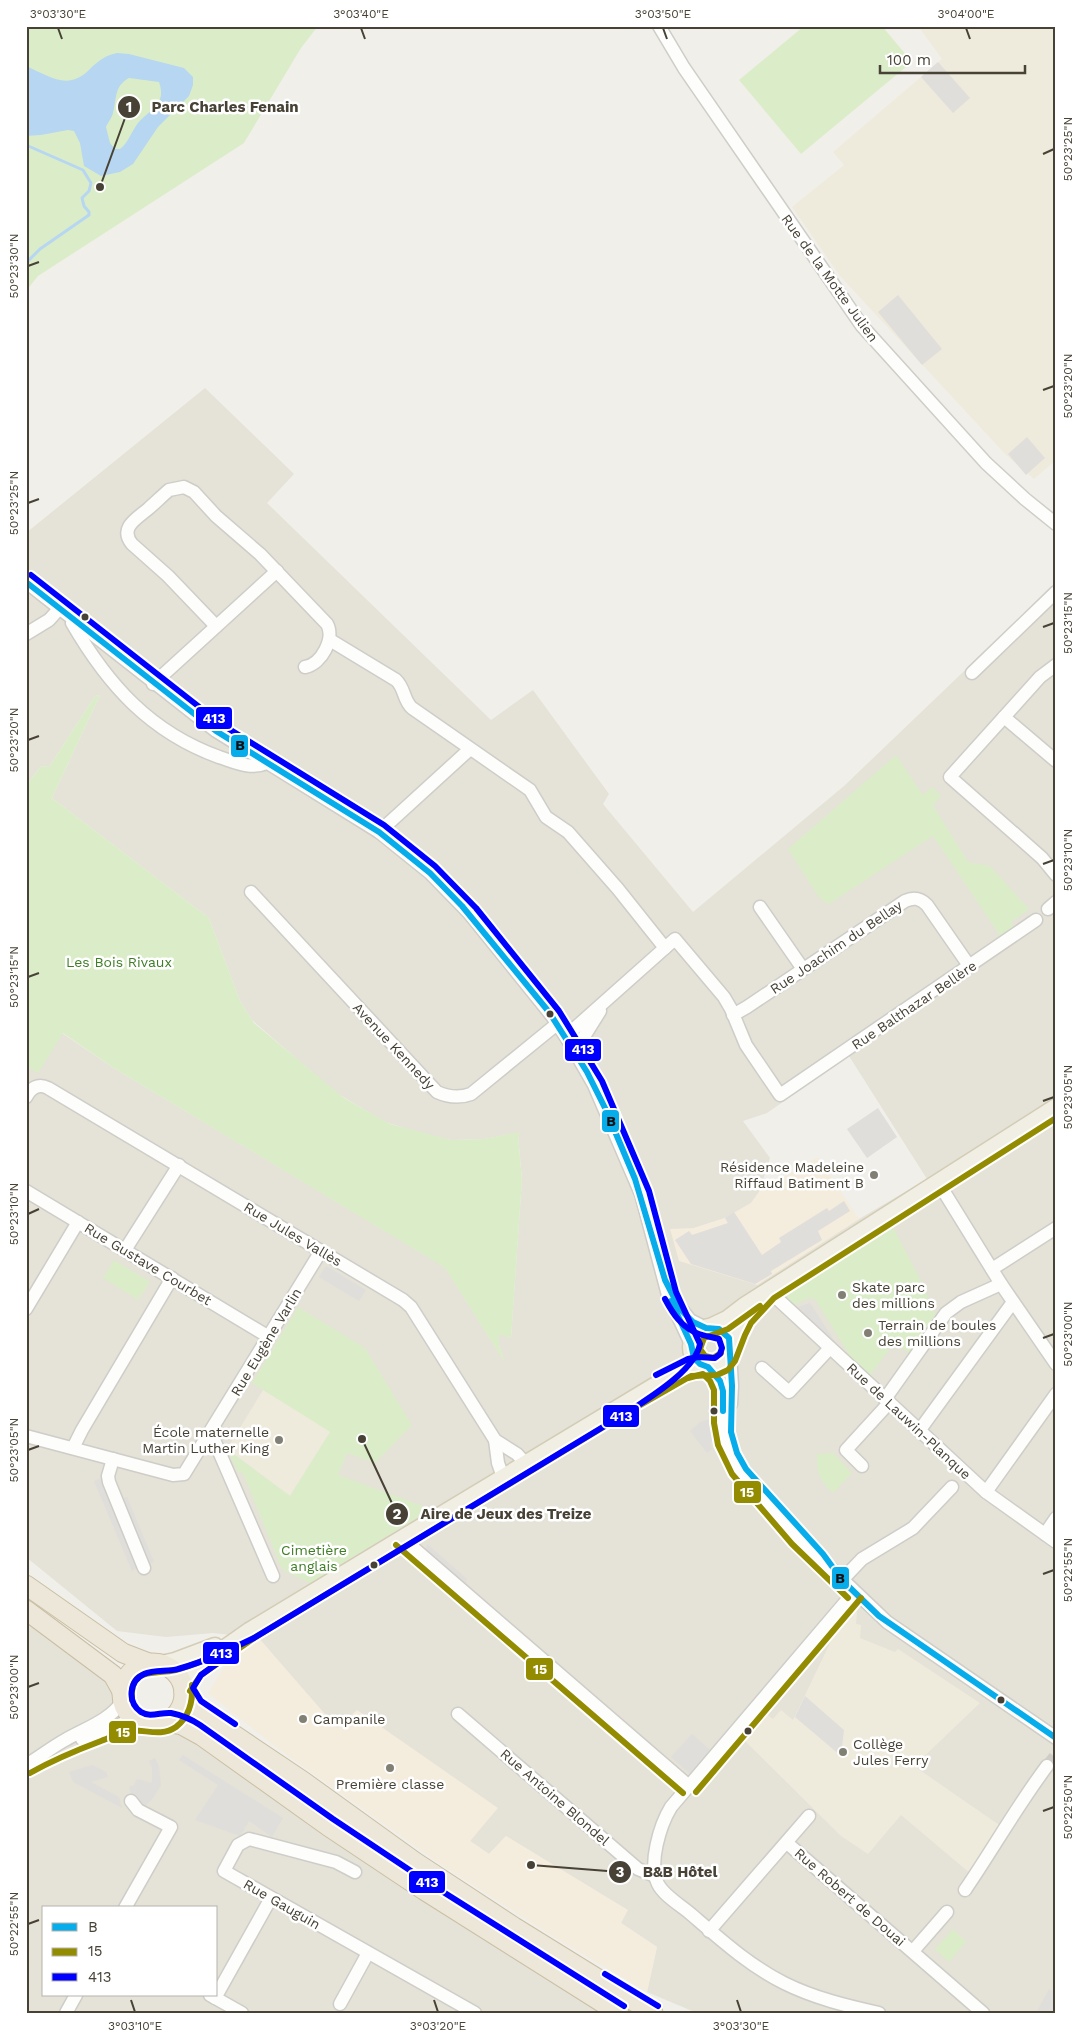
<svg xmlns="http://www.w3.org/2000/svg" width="1082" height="2039" viewBox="0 0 1082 2039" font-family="'Work Sans',sans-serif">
	<rect width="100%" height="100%" fill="#f0efea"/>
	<g fill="#e5e2d7" fill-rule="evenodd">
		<path d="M205,388l89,86 -27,29 224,217 42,-30 76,104 -6,10 90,108 151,-126 212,-203v1430h-359l-50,-21 10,-45 -36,-24 6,-13 -121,-74 -17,18 -19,-13 27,-33 -160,-80 -79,-90 -45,-5 -47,4 -49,-6 -91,-74v-491l12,6 24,-39 50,34 333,200 59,94 -5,-16v-12l12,5 11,-159 -4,-44 1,-2 -35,6 -33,1 -27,-6 -39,-12 -50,-30 -83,-72 -12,-19 -31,-83 -157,-120 48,-103 -5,1 -46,71 -8,-1 -15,20v-253zM849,1056l78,123 -68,40 -102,66 -63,-57 31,-10 26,-15 8,-11 11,-34 -27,-37 24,-8z"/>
		<path d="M26,1616l76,56 13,19v11l14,24 26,4 17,-3 438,286h-584zM44,1908h172v87h-172z"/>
	</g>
	<g fill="#f4ecdc">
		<path d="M818,1157l41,62 -102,66 -78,-24 -9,-32 24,-1 31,-10 26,-15 8,-11z"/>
		<path d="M258,1637l79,91 20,-18 141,98 -28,33 19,13 17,-18 122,74 -7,13 36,24 -10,45 -93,-55 -111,-71 -163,-116 -72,-57 25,-40z"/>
	</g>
	<g fill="#efebdc">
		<path d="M918,26h138v434l-22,19 -28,-24 -166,-179 -48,-69 52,-42 -11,-13 109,-93z"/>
		<path d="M263,1390l68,41 -41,65 -63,-47z"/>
		<path d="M855,1610l2,2 -1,12 5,1 -1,13 35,14 3,-3 82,54 -66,63 88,61 -31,47 -70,-59 -33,39 -27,-18 -100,-99 5,-5 5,3 17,-20 5,4 8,-9 12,10 38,-79z"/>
	</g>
	<g fill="#dbedc8">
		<path d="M26,26h292l-17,22 -57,95 -206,133 -12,15z"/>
		<path d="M804,26h78l30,36 -111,92 -62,-74z"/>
		<path d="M100,695l-48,103 157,120 31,83 14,22 90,75 46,26 61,16 33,-1 36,-7 -2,4 4,43 -11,159 -12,-4v11l6,18 -60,-95 -11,-7 -322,-194 -49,-34 -25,40 -12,-7v-280l15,-20 8,1 46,-71z"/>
		<path d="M896,755l27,40 9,-8 9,9 -8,9 35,57 22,4 39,43 -18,13 3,7 -13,8 -68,-101 -104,68 -9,-5 -32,-50z"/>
		<path d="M893,1227l30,58 13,31 -25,38 -17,-11 -25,34 -16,-16 -38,-62 -6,-1 -14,6 -7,-4 -2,-4z"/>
		<path d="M114,1260l36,22 -12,18 -35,-22z"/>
		<path d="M298,1307l67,41 47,77 -37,38 -28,-10 -9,22 93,34 -121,74 -25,-12 -4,-4 -38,-94 -5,-1 -11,-23 63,47 40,-64 -78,-49z"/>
		<path d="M833,1453l19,20 -19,20c-15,-14 -16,-20 -16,-39z"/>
		<path d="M953,1929l13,13 -17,20 -14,-13z"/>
	</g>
	<g fill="#e0deda">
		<path d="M938,62l32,36 -17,15 -32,-36z"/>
		<path d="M898,295l44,54 -20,16 -44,-53z"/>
		<path d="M1027,437l18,21 -19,17 -18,-21z"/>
		<path d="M878,1108l19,29 -30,21 -20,-29z"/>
		<path d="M844,1201l6,10 -32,20 4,9 -51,31 1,3 -17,10 -64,-20 -16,-24 14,-9 3,4 36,-12 -3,-5 9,-6 28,43 19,-13 -2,-4 48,-30 2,3z"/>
		<path d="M326,1266l40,24 -7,11 -40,-24z"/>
		<path d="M810,1303l27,42 -4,2 -41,-38z"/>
		<path d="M710,1419l5,20 -5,4 2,6 -5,4 -17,-22 10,-9z"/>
		<path d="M101,1478l38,89 -7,4 -38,-90z"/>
		<path d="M127,1497l27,65 -6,2 -27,-65z"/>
		<path d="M427,1544l40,35 -1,9 -40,-36z"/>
		<path d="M805,1696l39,34 -3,26 -46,-39z"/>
		<path d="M692,1734l18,16 -21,23 -18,-16z"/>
		<path d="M183,1755l100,63 -11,19 -23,-16 -9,15 -45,-16 23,-35 -39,-25z"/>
		<path d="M155,1758l4,8 2,19 -8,13 -10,10 -12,-14 -2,-7 5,-2 3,-6 15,4v-15l-3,-7z"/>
		<path d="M92,1765l14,7 2,5 -17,5 28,15 3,11 -49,-26 -4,-10z"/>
		<path d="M1049,1989l7,4v20h-20z"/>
	</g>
	<path fill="#b7d6f1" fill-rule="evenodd" d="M117,53l12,1 55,14 9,9v8l-4,11 -31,31 -25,37 -13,8 -19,4 -17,-10 -4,-23 -6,-12 -6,-1 -27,5 -15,1v-70c25,11 42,25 64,3 8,-8 16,-14 27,-16zM129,78l30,4c8,23 -9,27 -21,41 -7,9 -9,19 -18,26h-5l-5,-6 -4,-16c2,-5 6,-9 7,-14 4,-15 1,-27 16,-35z"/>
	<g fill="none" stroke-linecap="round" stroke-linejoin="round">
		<path stroke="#b7d6f1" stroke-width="3" d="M26,145l57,25 8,13 -2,8 -7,7 2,8 5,6v3l-49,34 -14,14"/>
		<path stroke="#ceccc6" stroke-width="12" stroke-dasharray="12 6" stroke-linecap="butt" d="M1047,1766l9,-11"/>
		<defs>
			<g id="minor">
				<path d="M659,26l25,42 178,258 124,137 39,36 31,25"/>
				<path d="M26,582l190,149 163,101 51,41 39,40 83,103 19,29 23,40 47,109 27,101 23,49"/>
				<path d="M72,623c36,62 78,109 147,134 16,5 31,13 48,6"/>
				<path d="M216,626l-48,-50 -36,-32c-13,-16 4,-25 16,-35 7,-6 14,-13 21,-19l15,-3 10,5 22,24 44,38 67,70c8,14 -5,40 -22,43"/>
				<path d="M26,634l23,-14 10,-11"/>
				<path d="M330,640l66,40c9,8 7,20 16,28l118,82 16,27 22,15 50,57 47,59"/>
				<path d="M1056,665l-16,12 -90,100 92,81 14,17"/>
				<path d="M972,673l84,-81"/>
				<path d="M153,684l124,-113"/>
				<path d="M1004,717l52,44"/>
				<path d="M379,832l91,-83"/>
				<path d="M251,892l186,200c11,5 23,6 34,2l86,-70"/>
				<path d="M760,907l43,62"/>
				<path d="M1048,909l8,-7"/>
				<path d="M733,1015l14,-8 158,-106c9,-4 15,-3 22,4l43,62"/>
				<path d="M566,1036l109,-97 49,58 7,12 15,36 34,50 256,-175"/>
				<path d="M575,1051l25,-40"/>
				<path d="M26,1097c5,-9 12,-14 22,-9l355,212 8,7 84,133 22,14 8,9"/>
				<path d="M938,1182l63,102 55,80"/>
				<path d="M26,1191l243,146"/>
				<path d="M125,1250l54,-85"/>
				<path d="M992,1269l64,-41"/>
				<path d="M769,1291l217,201 70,50"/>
				<path d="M678,1305l12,15 16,8"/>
				<path d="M26,1309l52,-87"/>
				<path d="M730,1353l2,33 -1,18"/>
				<path d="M708,1367l9,9 6,12 2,48 10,27 12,18 52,57 88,84 169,116"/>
				<path d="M762,1368l27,24 41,-44"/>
				<path d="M885,1399l61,-86 15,-11 40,-18"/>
				<path d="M919,1431l94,-129"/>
				<path d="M211,1433l62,143"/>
				<path d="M26,1436l147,39 11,-1 137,-223"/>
				<path d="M495,1440l3,23 5,14"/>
				<path d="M73,1448l9,-18 90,-152"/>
				<path d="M113,1459l-5,17 1,6 35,86"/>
				<path d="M862,1466l-16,-16 43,-47"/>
				<path d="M986,1492l70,-98"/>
				<path d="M1045,1534l11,-16"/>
				<path d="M402,1538l287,248"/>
				<path d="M842,1580l20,-21 51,-31 39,-41"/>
				<path d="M854,1592l-183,215c-11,18 -23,57 -13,77 6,12 24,22 34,31 29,25 58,51 92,68 30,15 63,23 95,30"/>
				<path d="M458,1714l180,155 17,7"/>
				<path d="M82,1739l42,-16 15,-2"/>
				<path d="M26,1765c14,-8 26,-18 39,-25 21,-12 44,-19 58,-39"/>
				<path d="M787,1843l196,170"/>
				<path d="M355,1872l-19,-10 -87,-23 -11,6 -14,26 251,142"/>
				<path d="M965,1890c28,-41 52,-84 82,-124"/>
				<path d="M125,1908l46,-81 -33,-17 -7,-9"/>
				<path d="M709,1931l100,-115"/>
				<path d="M913,1951l34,-39"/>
				<path d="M210,1995l32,18"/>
				<path d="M215,1998l56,-100"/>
				<path d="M340,2004l28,-51"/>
				<path d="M66,2013l10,-18"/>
			</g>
			<g id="major">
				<circle cx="711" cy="1347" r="20"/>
				<path d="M710,1327l17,-8 17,-13 312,-199"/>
				<path d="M731,1346l6,-16 17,-26"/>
				<path d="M161,1664l14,-3 40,-15"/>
				<path d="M183,1686l12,-17 54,-38 407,-246 32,-17 15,-3"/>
			</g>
			<g id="highway">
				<path d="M26,1585l97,68 26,10"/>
				<path d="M26,1610l87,65 9,16"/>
				<circle cx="153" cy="1694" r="31"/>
				<path d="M184,1692l13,18 107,72 111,80 99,65 139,86"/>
				<path d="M165,1722l17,3 20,11 126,90 96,64 195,123"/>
			</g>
		</defs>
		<use href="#minor" stroke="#cecdc7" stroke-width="15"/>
		<use href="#major" stroke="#d3cdb6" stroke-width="19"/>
		<use href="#highway" stroke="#cabfa4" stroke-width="21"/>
		<use href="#minor" stroke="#fdfdfc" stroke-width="12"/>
		<use href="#major" stroke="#f1eee4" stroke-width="16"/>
		<use href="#highway" stroke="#ece7d9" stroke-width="19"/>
		<defs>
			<g id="bus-1">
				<path d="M26,582l190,149 163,101 51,41 32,33 87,106 38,60 19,38 29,69 30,101 15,29 13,13 13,6 13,1 10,9 3,48 -1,46 6,21 9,16 77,85 19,26 37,36 177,122"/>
				<path d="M671,1301l20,43 3,14 6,6 8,3 12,14 3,10v20"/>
			</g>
			<g id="bus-2">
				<path d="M721,1353l-8,5 -8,-2 -5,-7 4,-11 24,-9 32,-23"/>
				<path d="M688,1378l15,-4 7,7 4,9v33l4,22 14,29 60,70 56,54"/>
				<path d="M396,1545l287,248"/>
				<path d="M190,1691l11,-16 53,-37 376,-227 61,-35 26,-1 11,-5 7,-9 10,-26 6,-12 23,-25 282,-180"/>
				<path d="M132,1700c-3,-34 22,-25 44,-30 15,-4 28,-10 42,-15"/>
				<path d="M30,1773c23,-13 47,-23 71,-32 9,-3 17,-8 26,-10 16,-3 33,7 49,-4 13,-10 17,-26 16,-42"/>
				<path d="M696,1792l165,-194"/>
			</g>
			<g id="bus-3">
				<path d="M31,575l190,149 163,101 51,41 41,42 83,103 43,70 47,110 27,101 24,52c-5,26 -48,52 -69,66l-377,228c-25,12 -50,24 -76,31 -10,3 -24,0 -34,5 -15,7 -17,28 -3,38 9,6 20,0 30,1 10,2 20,6 29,12l133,94 96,64 195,123"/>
				<path d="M656,1375l32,-16 10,-2 17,1 5,-4 2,-6 -3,-9c-7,-2 -14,-3 -20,-5 -17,-6 -26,-20 -34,-35"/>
				<path d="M226,1657l-25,18 -8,13 8,13 34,23"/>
				<path d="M605,1974l53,32"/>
			</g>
		</defs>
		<use href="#bus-1" stroke="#fff" stroke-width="10"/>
		<use href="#bus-2" stroke="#fff" stroke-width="10"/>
		<use href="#bus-3" stroke="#fff" stroke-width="10"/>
		<use href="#bus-1" stroke="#07aceb" stroke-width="6"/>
		<use href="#bus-2" stroke="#938b00" stroke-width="6"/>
		<use href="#bus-3" stroke="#00f" stroke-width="6"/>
	</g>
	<path fill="none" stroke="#474235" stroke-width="2" d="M58,28l4,11M361,28l4,11M663,28l4,11M966,28l4,11M1043,154l11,-5M28,266l11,-4M1043,390l11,-4M28,503l11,-4M1043,627l11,-4M28,740l11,-4M1043,864l11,-4M28,977l11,-4M1043,1101l11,-4M28,1214l11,-5M1043,1338l11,-4M28,1450l11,-4M1043,1574l11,-4M28,1687l11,-4M1043,1811l11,-4M28,1924l11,-4M131,2000l4,12M434,2000l4,12M737,2000l4,12"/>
	<g fill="#474235" stroke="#fff" stroke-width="2">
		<circle cx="85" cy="617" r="4.5"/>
		<circle cx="550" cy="1014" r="4.5"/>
		<circle cx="714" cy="1411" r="4.5"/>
		<circle cx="374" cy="1565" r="4.5"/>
		<circle cx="1001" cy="1700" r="4.5"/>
		<circle cx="748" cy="1731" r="4.5"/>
	</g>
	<g fill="#827f74" stroke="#fff" stroke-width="2">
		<circle cx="874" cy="1175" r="5"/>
		<circle cx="842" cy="1295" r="5"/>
		<circle cx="868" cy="1333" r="5"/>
		<circle cx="279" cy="1440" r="5"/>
		<circle cx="303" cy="1719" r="5"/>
		<circle cx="843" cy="1752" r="5"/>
		<circle cx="390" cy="1768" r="5"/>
	</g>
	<g text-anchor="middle" stroke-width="5" stroke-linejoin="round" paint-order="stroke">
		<g font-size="14" fill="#474235" stroke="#fff">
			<text transform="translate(830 278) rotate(54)" y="5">Rue de la Motte Julien</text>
			<text transform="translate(836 947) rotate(-34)" y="5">Rue Joachim du Bellay</text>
			<text transform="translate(914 1005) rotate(-34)" y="5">Rue Balthazar Bellère</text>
			<text transform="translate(394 1046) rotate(47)" y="5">Avenue Kennedy</text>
			<text transform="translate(293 1234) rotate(31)" y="5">Rue Jules Vallès</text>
			<text transform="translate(148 1264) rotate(31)" y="5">Rue Gustave Courbet</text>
			<text transform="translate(266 1342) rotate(-59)" y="5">Rue Eugène Varlin</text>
			<text transform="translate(909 1421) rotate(43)" y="5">Rue de Lauwin-Planque</text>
			<text transform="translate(555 1797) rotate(41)" y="5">Rue Antoine Blondel</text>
			<text transform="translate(850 1897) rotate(41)" y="5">Rue Robert de Douai</text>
			<text transform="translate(282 1904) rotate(30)" y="5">Rue Gauguin</text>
		</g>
		<g font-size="14" fill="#3f7d25" stroke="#fff">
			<text x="119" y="967">Les Bois Rivaux</text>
			<text x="314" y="1555">Cimetière<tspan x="314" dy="16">anglais</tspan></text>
		</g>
		<g font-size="14" fill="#474235" stroke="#fff" text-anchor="start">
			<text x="864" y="1172" text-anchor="end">Résidence Madeleine<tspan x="864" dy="16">Riffaud Batiment B</tspan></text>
			<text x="852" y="1292">Skate parc<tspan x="852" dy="16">des millions</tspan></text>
			<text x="878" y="1330">Terrain de boules<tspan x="878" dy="16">des millions</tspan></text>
			<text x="269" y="1437" text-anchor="end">École maternelle<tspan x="269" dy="16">Martin Luther King</tspan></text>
			<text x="313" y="1724">Campanile</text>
			<text x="853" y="1749">Collège<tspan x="853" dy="16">Jules Ferry</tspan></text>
			<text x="390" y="1789" text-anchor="middle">Première classe</text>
		</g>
	</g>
	<path fill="none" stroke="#474235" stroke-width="2" d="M100 187L129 107M362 1439L397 1514M531 1865L620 1872"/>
	<g fill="#474235" stroke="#fff" stroke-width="2">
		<circle cx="100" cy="187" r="5"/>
		<circle cx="362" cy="1439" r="5"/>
		<circle cx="531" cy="1865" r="5"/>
		<circle cx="129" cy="107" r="12"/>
		<circle cx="397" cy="1514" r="12"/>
		<circle cx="620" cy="1872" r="12"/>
	</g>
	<g font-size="15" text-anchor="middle" font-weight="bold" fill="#fff">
		<text x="129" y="112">1</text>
		<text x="397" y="1519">2</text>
		<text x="620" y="1877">3</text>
	</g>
	<g font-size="15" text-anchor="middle" font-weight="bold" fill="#474235" stroke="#fff" stroke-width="5" stroke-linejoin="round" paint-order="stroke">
		<text x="225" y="112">Parc Charles Fenain</text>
		<text x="506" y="1519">Aire de Jeux des Treize</text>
		<text x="680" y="1877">B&amp;B Hôtel</text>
	</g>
	<g stroke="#fff" stroke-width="2">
		<rect x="195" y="706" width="38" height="24" rx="5" fill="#00f"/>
		<rect x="230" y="734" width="19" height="24" rx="5" fill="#07aceb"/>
		<rect x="564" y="1038" width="38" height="24" rx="5" fill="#00f"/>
		<rect x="601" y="1109" width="19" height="24" rx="5" fill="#07aceb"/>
		<rect x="602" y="1404" width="38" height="24" rx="5" fill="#00f"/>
		<rect x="733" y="1480" width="29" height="24" rx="5" fill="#938b00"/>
		<rect x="831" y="1566" width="19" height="24" rx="5" fill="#07aceb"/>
		<rect x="202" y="1641" width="38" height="24" rx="5" fill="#00f"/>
		<rect x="525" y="1657" width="29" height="24" rx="5" fill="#938b00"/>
		<rect x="108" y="1720" width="29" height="24" rx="5" fill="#938b00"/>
		<rect x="408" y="1870" width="38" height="24" rx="5" fill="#00f"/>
	</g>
	<g font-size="14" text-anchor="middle" font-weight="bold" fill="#fff">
		<text x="214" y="723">413</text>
		<text x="583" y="1054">413</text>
		<text x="621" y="1421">413</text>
		<text x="747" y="1497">15</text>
		<text x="221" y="1658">413</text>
		<text x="540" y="1674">15</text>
		<text x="123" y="1737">15</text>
		<text x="427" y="1887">413</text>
	</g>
	<g font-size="14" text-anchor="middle" font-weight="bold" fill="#111">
		<text x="240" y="750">B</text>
		<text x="611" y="1126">B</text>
		<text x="840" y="1583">B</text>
	</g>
	<rect width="1082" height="2039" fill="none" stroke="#ffffff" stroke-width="55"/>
	<rect x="42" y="1906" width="175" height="90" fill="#ffffff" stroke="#b5b3ae"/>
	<rect x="52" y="1923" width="25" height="8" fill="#07aceb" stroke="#b5b3ae"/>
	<text x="88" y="1932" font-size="15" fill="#474235">B</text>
	<rect x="52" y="1948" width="25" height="8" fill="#938b00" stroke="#b5b3ae"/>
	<text x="88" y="1956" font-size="15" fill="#474235">15</text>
	<rect x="52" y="1973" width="25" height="8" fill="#0000ff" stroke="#b5b3ae"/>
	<text x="88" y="1982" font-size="15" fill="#474235">413</text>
	<path d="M880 65v8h145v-8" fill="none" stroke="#474235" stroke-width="2.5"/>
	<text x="887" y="65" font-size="15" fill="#474235" stroke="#ffffff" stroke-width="4" paint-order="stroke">100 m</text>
	<rect x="28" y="28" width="1026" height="1984" fill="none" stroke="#474235" stroke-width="2"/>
	<g font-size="12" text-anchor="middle" fill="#474235">
		<text x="58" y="18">3°03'30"E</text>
		<text x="361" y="18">3°03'40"E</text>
		<text x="663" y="18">3°03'50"E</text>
		<text x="966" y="18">3°04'00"E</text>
		<text transform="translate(1068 149) rotate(-90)" y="4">50°23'25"N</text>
		<text transform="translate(14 266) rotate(-90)" y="4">50°23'30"N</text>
		<text transform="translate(1068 386) rotate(-90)" y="4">50°23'20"N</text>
		<text transform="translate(14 503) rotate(-90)" y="4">50°23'25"N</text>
		<text transform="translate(1068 623) rotate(-90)" y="4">50°23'15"N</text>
		<text transform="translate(14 740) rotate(-90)" y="4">50°23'20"N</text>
		<text transform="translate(1068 860) rotate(-90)" y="4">50°23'10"N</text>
		<text transform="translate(14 977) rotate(-90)" y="4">50°23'15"N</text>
		<text transform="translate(1068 1097) rotate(-90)" y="4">50°23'05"N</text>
		<text transform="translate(14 1214) rotate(-90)" y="4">50°23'10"N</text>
		<text transform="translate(1068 1334) rotate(-90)" y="4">50°23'00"N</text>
		<text transform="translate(14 1450) rotate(-90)" y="4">50°23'05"N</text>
		<text transform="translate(1068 1570) rotate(-90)" y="4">50°22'55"N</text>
		<text transform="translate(14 1687) rotate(-90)" y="4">50°23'00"N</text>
		<text transform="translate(1068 1807) rotate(-90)" y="4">50°22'50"N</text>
		<text transform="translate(14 1924) rotate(-90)" y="4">50°22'55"N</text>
		<text x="135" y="2030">3°03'10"E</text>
		<text x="438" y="2030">3°03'20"E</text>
		<text x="741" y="2030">3°03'30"E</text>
	</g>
</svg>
